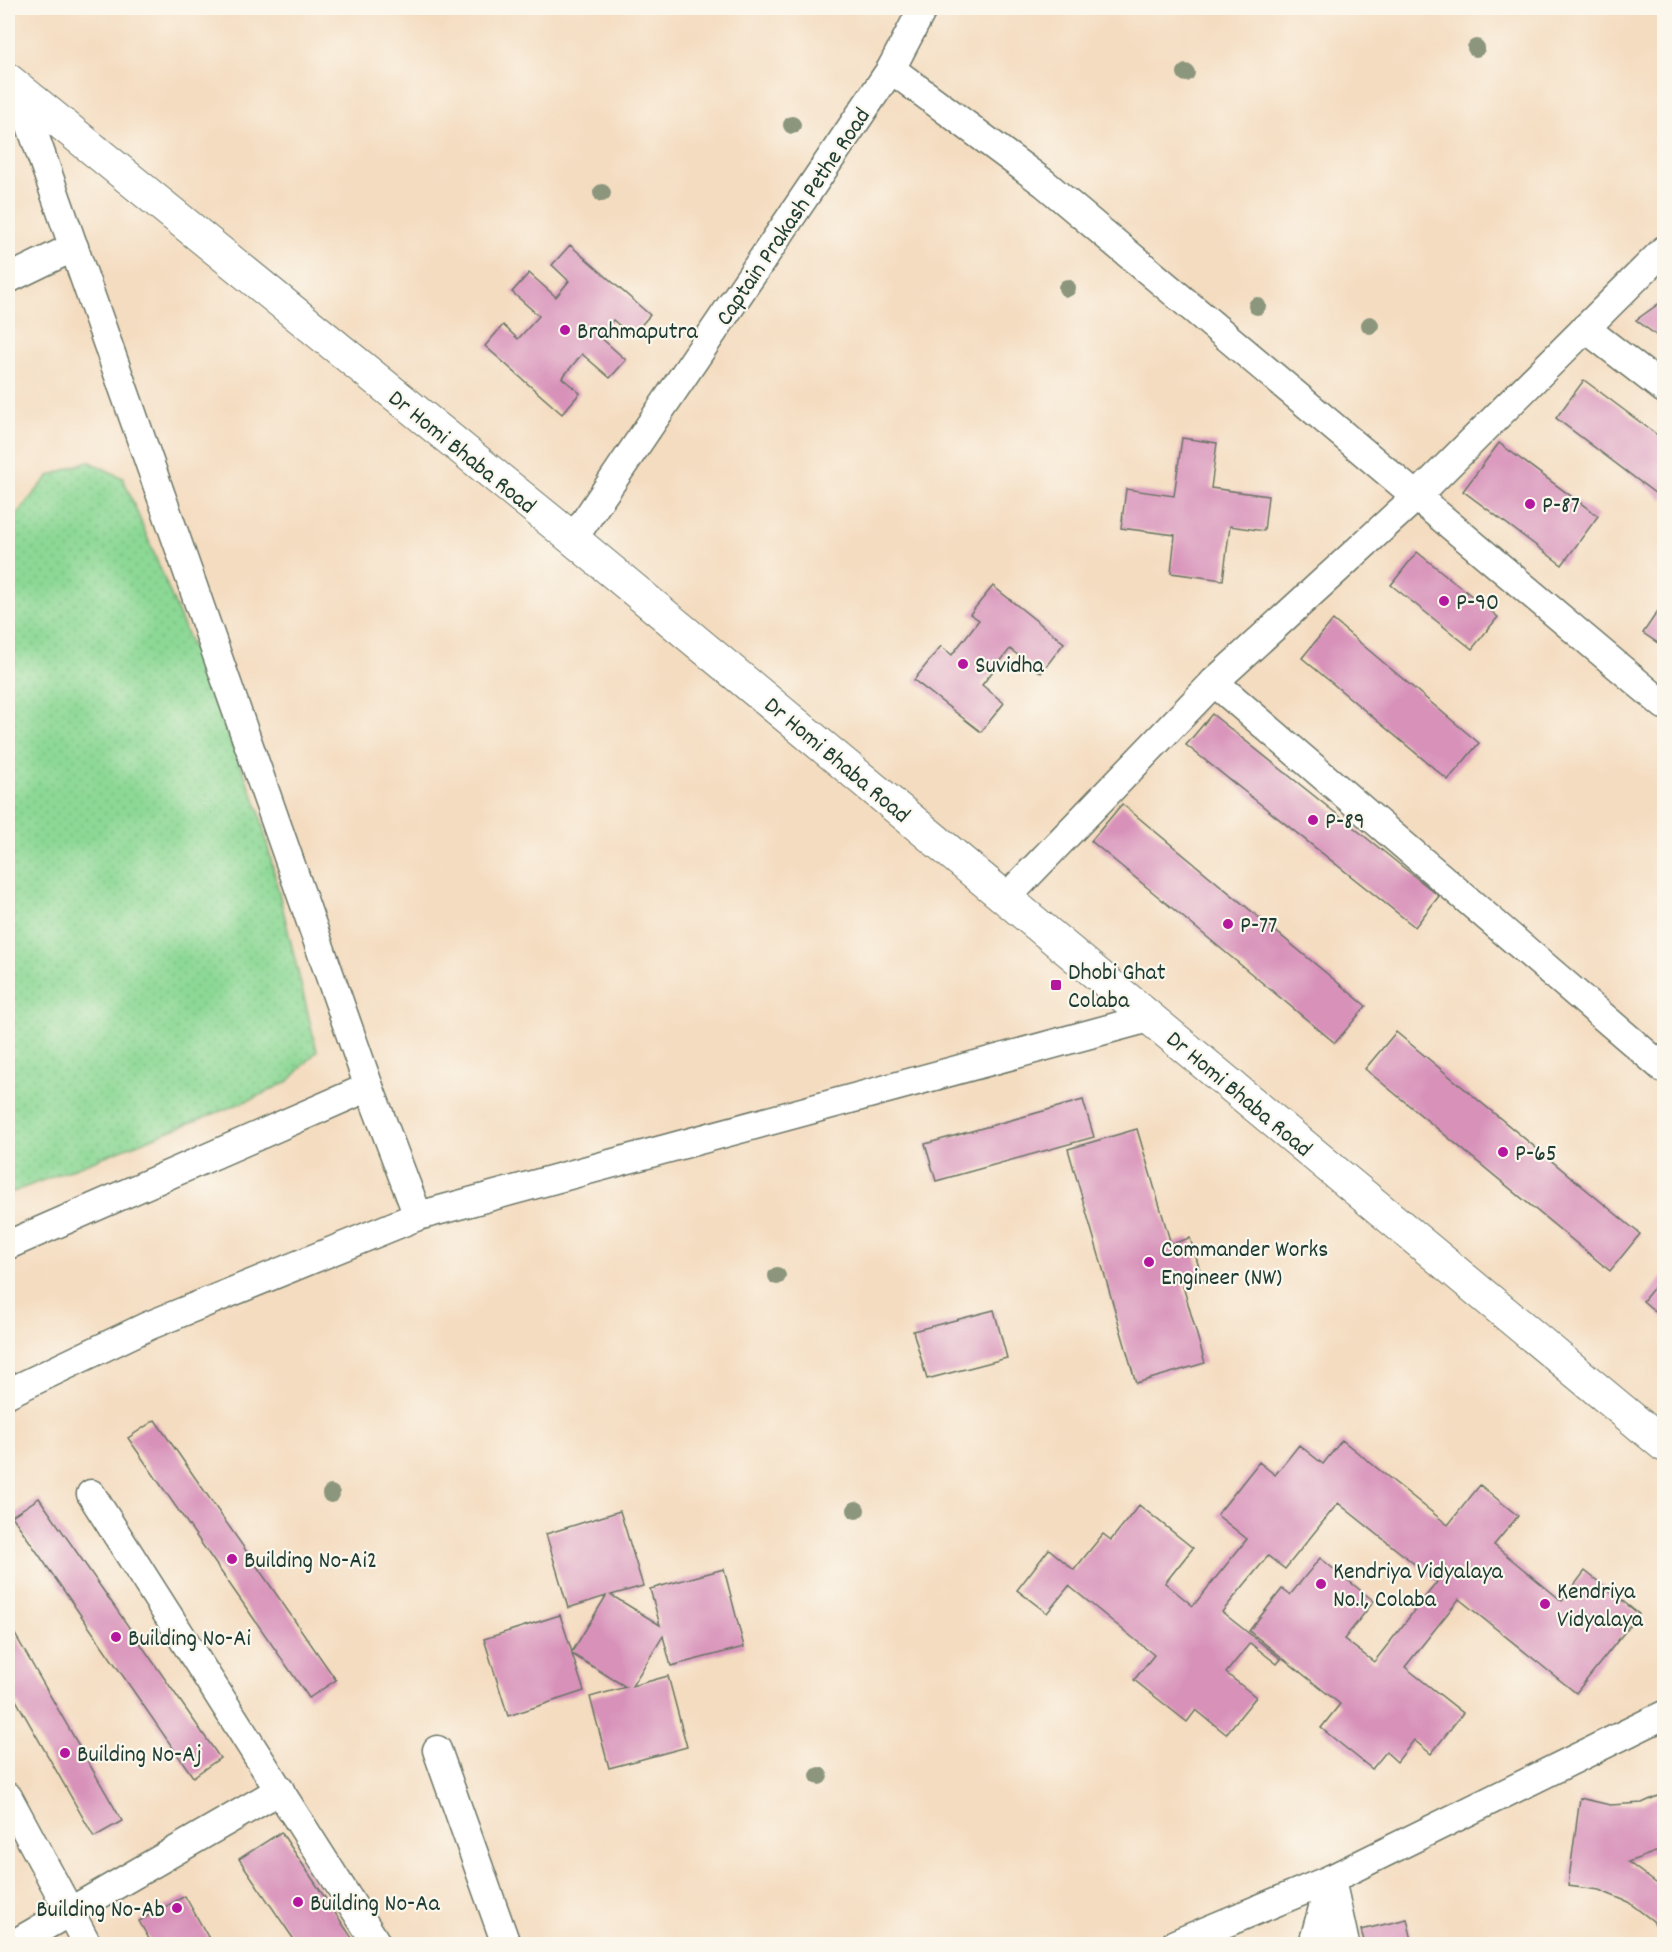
<svg xmlns="http://www.w3.org/2000/svg" width="1672" height="1952" viewBox="0 0 1672 1952" font-family="Dekko,sans-serif">
	<defs>
		<pattern id="green-dots" width="8" height="8" patternUnits="userSpaceOnUse" patternTransform="scale(1.5)"><rect width="8" height="8" fill="#8cd895"/><path d="M2 2h.1M6 6h.1" fill="none" stroke="#78ba81" stroke-width="1.8" stroke-linecap="round"/></pattern>
	</defs>
	<rect width="100%" height="100%" fill="#fbf7ec"/>
	<filter id="ink" filterUnits="userSpaceOnUse"><feTurbulence type="fractalNoise" baseFrequency=".0167" numOctaves="2"/><feDisplacementMap in="SourceGraphic" scale="12" xChannelSelector="R" yChannelSelector="G"/><feConvolveMatrix kernelMatrix="1 2 1 2 8 2 1 2 1" color-interpolation-filters="sRGB"/></filter>
	<filter id="wash" filterUnits="userSpaceOnUse"><feTurbulence type="fractalNoise" baseFrequency=".008" numOctaves="4" result="noise"/><feDisplacementMap in="SourceGraphic" scale="24" xChannelSelector="R" yChannelSelector="G"/><feGaussianBlur stdDeviation="1.35" result="paint"/><feColorMatrix in="noise" values="0 0 0 0 0 0 0 0 0 0 0 0 0 0 0 0 0 1.4 0 .05"/><feComposite in="paint" operator="in"/></filter>
	<g filter="url(#wash)">
		<rect width="100%" height="100%" fill="#f4dcc0"/>
		<path fill="url(#green-dots)" stroke="#568a64" stroke-width="1.5" d="M88,461l35,17 136,332 58,241 -28,30 -35,17 -246,96v-670l41,-48z"/>
		<g id="blocks">
			<g fill="#d892ba">
				<path d="M570,245l80,70 -18,21 -19,-16 -14,16 27,24 -16,18 -28,-24 -20,24 18,15 -18,21 -77,-68 18,-21 15,14 21,-23 -27,-24 17,-19 27,24 13,-16 -17,-16z"/>
				<path d="M1664,300v41l-28,-21z"/>
				<path d="M1584,380l80,60v60l-108,-82z"/>
				<path d="M1182,438l35,5 -6,45 57,8 -4,35 -34,-5 -7,54 -52,-7 4,-38 -54,-7 5,-39 48,7z"/>
				<path d="M1499,443l99,73 -36,49 -99,-74z"/>
				<path d="M1417,552l81,65 -26,32 -81,-64z"/>
				<path d="M993,586l71,57 -23,30 -31,-24 -28,36 22,18 -23,29 -67,-52 27,-34 11,9 27,-35 -9,-6z"/>
				<path d="M1664,602v45l-21,-14z"/>
				<path d="M1333,620l146,123 -31,37 -146,-122z"/>
				<path d="M1212,714l227,182 -24,31 -229,-182z"/>
				<path d="M1122,804l244,202 -31,37 -244,-202z"/>
				<path d="M1396,1032l244,202 -30,37 -245,-202z"/>
				<path d="M1083,1100l11,37 -158,44 -11,-37z"/>
				<path d="M1137,1129l34,115 19,-6 13,42 -20,6 22,77 -69,20 -68,-234z"/>
				<path d="M1664,1275v44l-21,-18z"/>
				<path d="M994,1310l13,48 -80,21 -14,-48z"/>
				<path d="M155,1420l181,260 -27,18 -181,-260z"/>
				<path d="M1342,1440l106,85 32,-40 38,31 -24,29 68,56 23,-30 54,43 -63,79 -117,-94 -54,68 58,46 -32,41 -17,-14 -17,22 -11,-10 -14,17 -30,-24 -21,-17 19,-24 -91,-73 33,-42 8,6 30,-37 54,43 -30,38 30,23 63,-80 -99,-79 -53,66 -17,-13 -46,56 59,47 -4,5 -27,-21 -24,30 30,24 -30,37 -30,-24 -9,12 -53,-42 20,-25 -85,-69 -22,27 -30,-23 32,-41 25,21 29,-36 8,6 28,-35 54,43 -28,35 28,23 54,-67 -30,-24 42,-53 16,13 24,-30 24,19z"/>
				<path d="M39,1498l181,260 -27,19 -181,-261z"/>
				<path d="M620,1511l23,75 -32,9 49,30 -10,-36 74,-20 20,78 -73,19 -8,-30 -31,50 36,-10 19,71 -78,21 -19,-71 36,-10 -54,-33 12,37 -76,25 -24,-77 76,-24 12,37 34,-56 -38,12 -22,-74z"/>
				<path d="M8,1622l114,199 -28,16 -86,-151z"/>
				<path d="M1664,1793v56l-36,13 36,27v50l-11,-18 -25,-19 -29,-12 -31,-4 12,-88 30,7 32,-2z"/>
				<path d="M281,1832l75,112h-59l-58,-85z"/>
				<path d="M185,1896l27,48h-60l-13,-23z"/>
				<path d="M1407,1919l6,25h-48l-4,-14z"/>
			</g>
		</g>
	</g>
	<g filter="url(#ink)">
		<use href="#blocks" fill-opacity="0" stroke="#6a7565" stroke-width="1.5"/>
		<g fill="none" stroke-linecap="round" stroke-linejoin="round">
			<defs>
				<g id="minor">
					<path d="M891,69l153,114 620,522"/>
					<path d="M18,89l351,998 49,129"/>
					<path d="M8,279l66,-32"/>
					<path d="M1585,328l79,61"/>
					<path d="M573,539l318,-470 32,-61"/>
					<path d="M1214,682l450,387"/>
					<path d="M1006,898l208,-216 202,-185 248,-247"/>
					<path d="M8,1245l361,-158"/>
					<path d="M8,1393l140,-67 270,-110 731,-198"/>
					<path d="M91,1494l286,450"/>
					<path d="M437,1750l69,194"/>
					<path d="M8,1797l79,147"/>
					<path d="M1332,1884l13,60"/>
					<path d="M14,1944l266,-154"/>
					<path d="M1175,1944l156,-65 333,-164"/>
					<path d="M1313,1944l18,-65"/>
				</g>
				<path id="tertiary" d="M8,80l565,459 1091,906"/>
			</defs>
			<use href="#minor" stroke="#6a7565" stroke-width="31"/>
			<use href="#tertiary" stroke="#6a7565" stroke-width="35"/>
			<use href="#minor" stroke="#fff" stroke-width="28"/>
			<use href="#tertiary" stroke="#fff" stroke-width="33"/>
		</g>
		<g fill="#8b967d">
			<circle cx="1476" cy="48" r="9"/>
			<circle cx="1186" cy="73" r="9"/>
			<circle cx="792" cy="125" r="9"/>
			<circle cx="602" cy="193" r="9"/>
			<circle cx="1067" cy="288" r="9"/>
			<circle cx="1257" cy="306" r="9"/>
			<circle cx="1370" cy="325" r="9"/>
			<circle cx="777" cy="1276" r="9"/>
			<circle cx="331" cy="1494" r="9"/>
			<circle cx="856" cy="1510" r="9"/>
			<circle cx="819" cy="1776" r="9"/>
		</g>
	</g>
	<g fill="#b5179e" stroke="#fbf7ec" stroke-width="2">
		<circle cx="565" cy="330" r="6"/>
		<circle cx="1530" cy="504" r="6"/>
		<circle cx="1444" cy="601" r="6"/>
		<circle cx="963" cy="664" r="6"/>
		<circle cx="1313" cy="820" r="6"/>
		<circle cx="1228" cy="924" r="6"/>
		<rect x="1050" y="979" width="12" height="12" rx="3"/>
		<circle cx="1503" cy="1152" r="6"/>
		<circle cx="1149" cy="1262" r="6"/>
		<circle cx="232" cy="1559" r="6"/>
		<circle cx="1321" cy="1584" r="6"/>
		<circle cx="1545" cy="1604" r="6"/>
		<circle cx="116" cy="1637" r="6"/>
		<circle cx="65" cy="1753" r="6"/>
		<circle cx="298" cy="1902" r="6"/>
		<circle cx="177" cy="1908" r="6"/>
	</g>
	<g text-anchor="middle" stroke-width="4.5" stroke-linejoin="round" paint-order="stroke">
		<g font-size="24" fill="#1f3d34" stroke="#fbf7ec">
			<text transform="translate(792 216) rotate(-56)" y="8">Captain Prakash Pethe Road</text>
			<text transform="translate(463 451) rotate(39)" y="8">Dr Homi Bhaba Road</text>
			<text transform="translate(838 759) rotate(40)" y="8">Dr Homi Bhaba Road</text>
			<text transform="translate(1240 1093) rotate(40)" y="8">Dr Homi Bhaba Road</text>
		</g>
		<g font-size="24" fill="#1f3d34" stroke="#fbf7ec" text-anchor="start">
			<text x="577" y="338">Brahmaputra</text>
			<text x="1542" y="512">P-87</text>
			<text x="1456" y="609">P-90</text>
			<text x="975" y="672">Suvidha</text>
			<text x="1325" y="828">P-89</text>
			<text x="1240" y="932">P-77</text>
			<text x="1068" y="979">Dhobi Ghat<tspan x="1068" dy="28">Colaba</tspan></text>
			<text x="1515" y="1160">P-65</text>
			<text x="1161" y="1256">Commander Works<tspan x="1161" dy="28">Engineer (NW)</tspan></text>
			<text x="244" y="1567">Building No-Ai2</text>
			<text x="1333" y="1578">Kendriya Vidyalaya<tspan x="1333" dy="28">No.1, Colaba</tspan></text>
			<text x="1557" y="1598">Kendriya<tspan x="1557" dy="28">Vidyalaya</tspan></text>
			<text x="128" y="1645">Building No-Ai</text>
			<text x="77" y="1761">Building No-Aj</text>
			<text x="310" y="1910">Building No-Aa</text>
			<text x="165" y="1916" text-anchor="end">Building No-Ab</text>
		</g>
	</g>
	<rect width="1672" height="1952" fill="none" stroke="#fbf7ec" stroke-width="30"/>
</svg>
